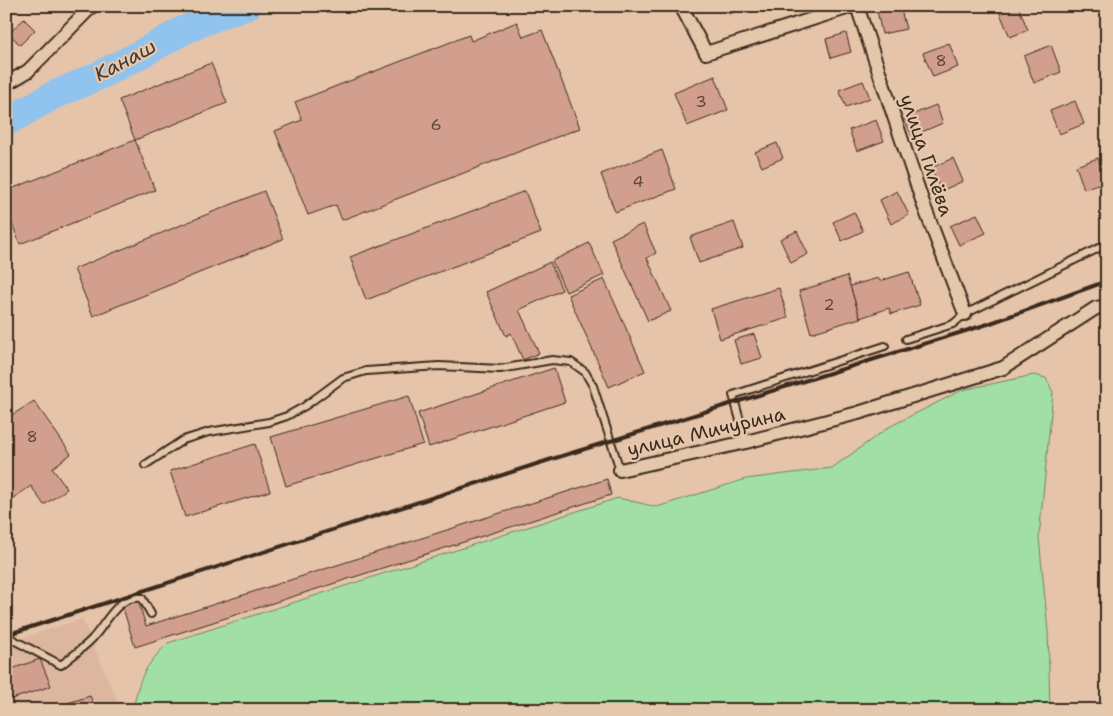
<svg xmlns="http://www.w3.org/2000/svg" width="1113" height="716" viewBox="0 0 1113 716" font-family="'Shantell Sans',sans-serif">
	<rect width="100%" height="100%" fill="#e6c4aa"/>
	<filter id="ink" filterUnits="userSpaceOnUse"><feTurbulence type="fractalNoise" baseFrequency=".02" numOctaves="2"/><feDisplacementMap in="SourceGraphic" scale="10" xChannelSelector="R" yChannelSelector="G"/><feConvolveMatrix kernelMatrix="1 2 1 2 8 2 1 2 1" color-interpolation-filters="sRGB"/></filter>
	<g filter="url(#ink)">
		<path fill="#ddb69f" d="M82,619l38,88v3h-114v-67z"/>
		<path fill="#a2dfa6" stroke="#6e8462" d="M1034,375l12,3 7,14 -14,145 9,94 2,79h-917c6,-33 12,-44 35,-67l450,-145 39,9 89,-28 86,-11 57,-41 73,-37z"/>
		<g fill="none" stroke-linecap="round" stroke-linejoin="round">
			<path stroke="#90c3ed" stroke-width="29" d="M6,122l46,-26 44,-19 43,-22 43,-24 44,-19 21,-6"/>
		</g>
		<g fill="#d29f8e" stroke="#3b2a1e">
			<path d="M726,6h23l-20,8z"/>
			<path d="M876,6h24l6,23 -24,5z"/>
			<path d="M1011,6h7l10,24 -18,7 -11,-26z"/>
			<path d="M24,19l11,11 -15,15 -11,-12z"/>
			<path d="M517,22l6,15 19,-7 38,98 -238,92 -6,-15 -28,10 -33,-84 27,-11 -7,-18 174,-67 2,6z"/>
			<path d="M846,33l5,19 -20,6 -5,-19z"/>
			<path d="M949,43l9,24 -25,10 -10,-24z"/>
			<path d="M1051,45l10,27 -27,11 -10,-27z"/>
			<path d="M211,63l16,40 -92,37 -16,-40z"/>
			<path d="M715,76l13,34 -41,16 -13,-33z"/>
			<path d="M863,81l7,17 -24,9 -7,-17z"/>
			<path d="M1075,101l9,23 -25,10 -9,-23z"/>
			<path d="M936,105l7,18 -31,13 -8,-18z"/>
			<path d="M876,120l8,21 -27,10 -8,-21z"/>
			<path d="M135,140l20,50 -135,54 -14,-36v-17z"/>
			<path d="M777,143l6,15 -21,9 -7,-15z"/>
			<path d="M662,150l14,39 -61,23 -14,-38z"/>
			<path d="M953,158l10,23 -22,10 -10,-23z"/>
			<path d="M1098,158l8,23 -22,8 -8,-23z"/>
			<path d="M264,191l19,48 -190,77 -19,-47z"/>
			<path d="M525,191l16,42 -175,67 -16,-43z"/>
			<path d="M897,191l12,24 -18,9 -11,-24z"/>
			<path d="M854,212l9,19 -21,10 -9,-19z"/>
			<path d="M977,214l9,19 -27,12 -9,-19z"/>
			<path d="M734,222l9,26 -44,15 -9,-26z"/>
			<path d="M643,224l13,29 -9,5 24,53 -23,10 -37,-82z"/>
			<path d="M797,231l11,23 -17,9 -11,-24z"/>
			<path d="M589,243l15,32 -38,17 -14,-31z"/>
			<path d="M550,262l12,28 -43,20 20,43 -16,7 -12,-27 -5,3 -20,-44z"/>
			<path d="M909,272l11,33 -29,9 -2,-6 -29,10 -10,-32 28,-8 2,3z"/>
			<path d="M847,276l13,42 -49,15 -12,-42z"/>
			<path d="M604,279l41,92 -36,16 -41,-92z"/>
			<path d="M779,288l9,30 -68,21 -9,-30z"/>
			<path d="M754,334l8,24 -21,6 -7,-24z"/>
			<path d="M554,368l11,34 -136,45 -11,-34z"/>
			<path d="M409,396l14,48 -137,42 -15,-49z"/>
			<path d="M34,401l37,53 -19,14 15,21 -23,16 -13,-19 -25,17v-90l3,4z"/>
			<path d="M255,444l15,47 -85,26 -15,-46z"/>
			<path d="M607,479l4,16 -476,152 -13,-42 16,-5 8,26z"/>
			<path d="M40,659l11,27 -45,15v-30z"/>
			<path d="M90,696l6,14h-51z"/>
		</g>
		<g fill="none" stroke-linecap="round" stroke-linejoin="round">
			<defs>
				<g id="lane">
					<path d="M906,339l47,-15 12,-10 142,-70"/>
					<path d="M746,442l-13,-47 152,-49"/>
					<path d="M145,465l38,-25 26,-8 60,-10 18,-6 18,-10 38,-28 23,-7 73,-5 61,3 52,-9 19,2 14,10 8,14 27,84"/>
					<path d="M6,636l55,29c10,-8 21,-16 30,-25 15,-15 26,-46 51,-42l9,16"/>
				</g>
				<g id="street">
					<path d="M681,6l25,47 147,-47"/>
					<path d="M857,6l67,200 41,108"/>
					<path d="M6,84l22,-13 64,-65"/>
					<path d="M620,470l126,-28 112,-29 145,-45 93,-60 11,-2"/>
				</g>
			</defs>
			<use href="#lane" stroke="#3b2a1e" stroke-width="10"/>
			<use href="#street" stroke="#3b2a1e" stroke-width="16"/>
			<use href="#lane" stroke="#e5c8ac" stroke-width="6"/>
			<use href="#street" stroke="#e5c8ac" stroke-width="12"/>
			<path stroke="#3b2a1e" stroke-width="4" d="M6,635l543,-175 439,-136 119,-43"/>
		</g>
	</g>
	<g text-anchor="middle" stroke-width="4.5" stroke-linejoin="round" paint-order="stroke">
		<g font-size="16" fill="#61473a">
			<text x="941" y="66">8</text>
			<text x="701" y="107">3</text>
			<text x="436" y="130">6</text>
			<text x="638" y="187">4</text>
			<text x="829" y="310">2</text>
			<text x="32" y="442">8</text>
		</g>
		<g font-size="19" fill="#3b2a1e" stroke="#e5c8ac">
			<text transform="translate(927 155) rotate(71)" y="7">улица Гилёва</text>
			<text transform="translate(706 431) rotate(-13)" y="7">улица Мичурина</text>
		</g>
		<g font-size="20" font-style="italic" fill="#443933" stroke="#e5c8ac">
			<text transform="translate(125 60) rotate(-28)" y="7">Канаш</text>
		</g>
	</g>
	<rect width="1113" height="716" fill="none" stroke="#e5c8ac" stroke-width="25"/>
	<rect x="12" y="12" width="1088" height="691" fill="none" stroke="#3b2a1e" stroke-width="2" filter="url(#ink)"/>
</svg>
